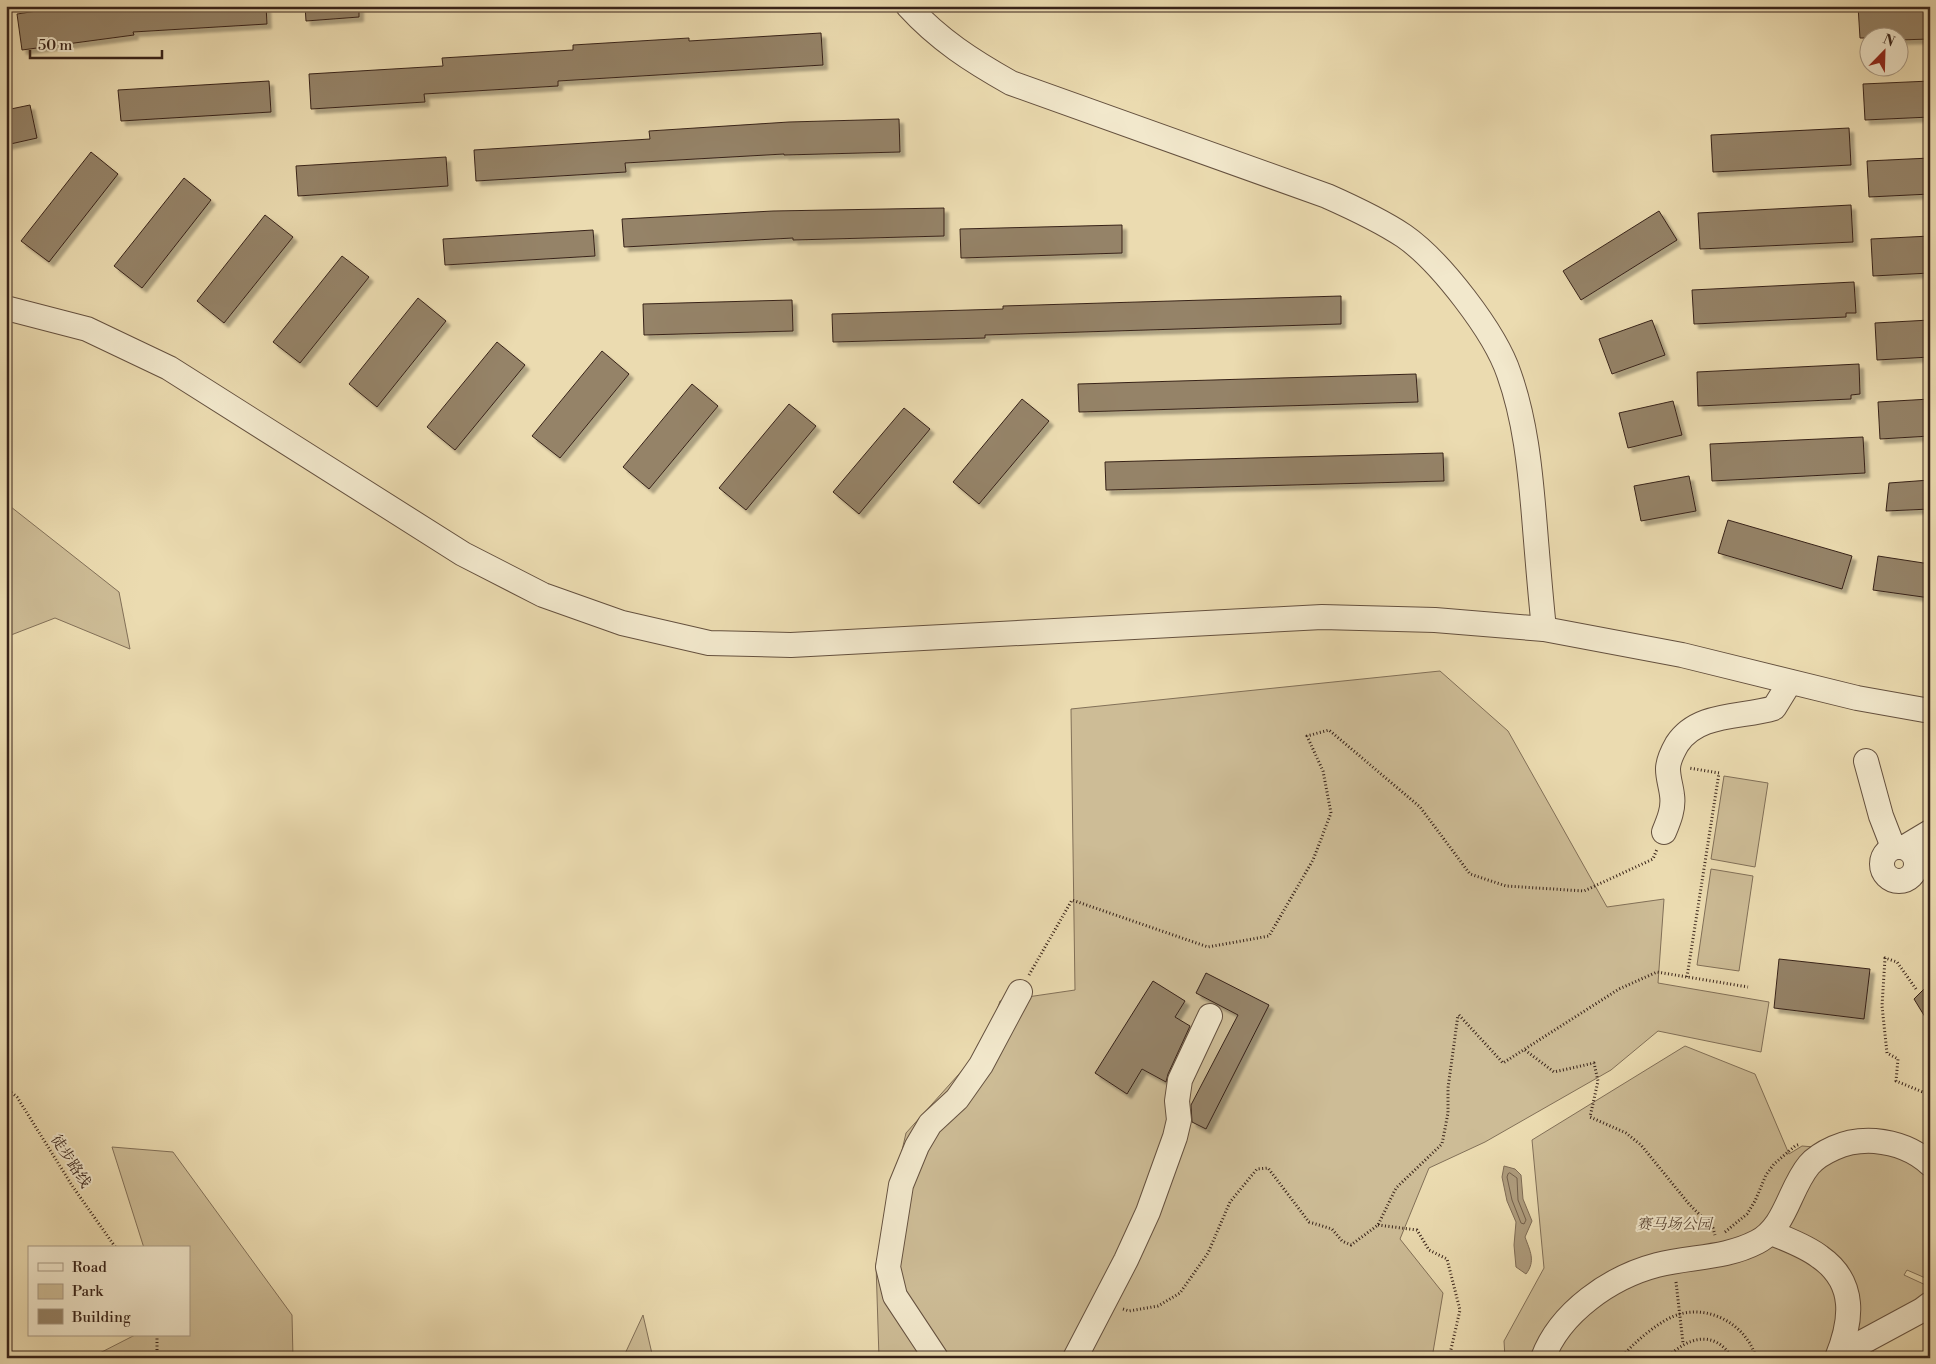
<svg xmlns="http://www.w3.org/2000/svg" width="1936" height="1364" viewBox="0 0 1936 1364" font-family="'Libre Bodoni','Noto Serif SC',serif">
	<defs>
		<filter id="shadow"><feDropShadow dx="4.5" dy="4.5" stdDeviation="1" flood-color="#0004"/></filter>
	</defs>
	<rect width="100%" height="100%" fill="#ebdbb0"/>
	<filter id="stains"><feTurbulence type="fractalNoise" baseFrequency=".004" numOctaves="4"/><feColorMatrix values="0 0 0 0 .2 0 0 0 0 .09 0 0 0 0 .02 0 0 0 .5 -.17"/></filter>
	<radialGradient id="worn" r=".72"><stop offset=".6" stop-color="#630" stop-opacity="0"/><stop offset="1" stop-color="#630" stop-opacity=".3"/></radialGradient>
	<g fill="#cdbc96" stroke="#827058">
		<path d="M6,503l113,89 11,57 -75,-31 -44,17 -5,29z"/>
		<path d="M1440,671l68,60 99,176 57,-8 -6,84 111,19 -8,50 -103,-21 -47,39 -126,72 -56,26 -29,71 43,54 -11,65h-553l-3,-94 30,-131 79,-88 15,-44 75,-11 -4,-281z"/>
		<path d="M1724,776l44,7 -13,84 -44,-8z"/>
		<path d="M1930,842v20l-7,3 -5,-16z"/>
		<path d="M1711,869l42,7 -14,95 -42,-6z"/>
		<path d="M1685,1046l70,28 34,80 13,-8 12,1 19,8 48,-8 49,27v106l-23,-10 -3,5 26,12v7l-65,39 11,25h-371l-1,-17 40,-73 -12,-128z"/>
		<path d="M112,1147l61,5 119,163 1,43h-203l45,-23h54v-87h-45z"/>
		<path d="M643,1315l10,43h-30z"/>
	</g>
	<path fill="#ae9c7d" stroke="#7f6c55" d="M1504,1166l11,3 6,6 2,24 9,22 -7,16c5,14 11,24 1,37l-10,-7 -2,-22 2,-23 -9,-21 -5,-24z"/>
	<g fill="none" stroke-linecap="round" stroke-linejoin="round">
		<path stroke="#73604b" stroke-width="1" d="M1510,1173l7,5 1,22 8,20 -2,4 -3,-1 -9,-23 -5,-23 1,-3z"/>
	</g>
	<g fill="#958368" stroke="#382319" filter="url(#shadow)">
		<path d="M70,6h196l1,18 -134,8 1,3 -112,15 -5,-36z"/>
		<path d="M305,6h54v11l-53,4z"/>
		<path d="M1858,6h72v33l-32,1v-2h-38z"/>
		<path d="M821,33l2,32 -265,16v5l-134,8 1,8 -114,7 -2,-35 134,-8 -1,-8 131,-8v-5l116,-7v3z"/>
		<path d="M269,81l2,31 -150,9 -3,-31z"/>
		<path d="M1930,81v36l-65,3 -2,-36z"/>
		<path d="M30,105l7,33 -31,7v-35z"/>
		<path d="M899,119l1,33 -116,3v-1l-159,9 1,9 -150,9 -2,-31 176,-11 -1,-8 140,-9z"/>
		<path d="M1849,128l2,37 -138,7 -2,-37z"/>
		<path d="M91,152l27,22 -69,88 -28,-21z"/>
		<path d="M446,157l2,29 -150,10 -2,-30z"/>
		<path d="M1930,158v36l-61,3 -2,-36z"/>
		<path d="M184,178l27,22 -69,88 -28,-22z"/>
		<path d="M1851,205l2,37 -153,7 -2,-36z"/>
		<path d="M944,208v28l-151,4v-2l-169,9 -2,-28 151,-8z"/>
		<path d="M1659,211l18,29 -96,60 -18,-29z"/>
		<path d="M265,215l28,22 -69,86 -27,-22z"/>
		<path d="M1122,225v28l-161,5 -1,-29z"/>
		<path d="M593,230l2,26 -150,9 -2,-26z"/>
		<path d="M1930,236v37l-57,3 -2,-37z"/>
		<path d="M342,256l27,21 -69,86 -27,-21z"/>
		<path d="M1854,282l2,31h-10v4l-152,7 -2,-34z"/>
		<path d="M1341,296v28l-356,11v3l-152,4 -1,-28 171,-5v-3z"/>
		<path d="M418,298l28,23 -69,86 -28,-23z"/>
		<path d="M792,300l1,31 -149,4 -1,-31z"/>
		<path d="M1652,320l13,35 -53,19 -13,-35z"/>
		<path d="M1930,320v37l-53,3 -2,-37z"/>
		<path d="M497,342l28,23 -70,85 -28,-23z"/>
		<path d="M602,351l27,23 -69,84 -28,-22z"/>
		<path d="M1859,364l1,30 -9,1v4l-153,7 -1,-34z"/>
		<path d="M1416,374l2,28 -339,10 -1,-28z"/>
		<path d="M692,384l26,22 -69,83 -26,-22z"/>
		<path d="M1022,399l27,22 -70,83 -26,-22z"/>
		<path d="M1930,399v37l-50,3 -2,-37z"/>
		<path d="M1673,401l9,34 -54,13 -9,-35z"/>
		<path d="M789,404l27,22 -70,84 -27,-22z"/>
		<path d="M904,408l26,21 -71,85 -26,-22z"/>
		<path d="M1863,437l2,36 -153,8 -2,-37z"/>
		<path d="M1443,453l1,28 -338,9 -1,-28z"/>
		<path d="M1689,476l7,35 -55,10 -7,-35z"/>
		<path d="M1930,480v29l-44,2 3,-28z"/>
		<path d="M1728,520l124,36 -10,33 -124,-36z"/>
		<path d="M1878,556l52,8v34l-57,-8z"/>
		<path d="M1779,959l91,10 -6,50 -90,-11z"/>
		<path d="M1206,973l63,32 -63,124 -14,-7 -1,-17 47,-90 -42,-22z"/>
		<path d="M1153,981l32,20 -10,16 15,9 -22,48 -2,8 -24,-13 -15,25 -32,-21z"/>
		<path d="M1930,983v42l-16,-26z"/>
	</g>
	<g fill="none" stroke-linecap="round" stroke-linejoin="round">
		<defs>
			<g id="minor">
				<path d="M908,6c31,34 64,55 103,77l316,113c27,12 53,24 77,40 36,25 91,96 105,138 16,45 21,94 25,142 3,37 6,75 10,113"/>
				<path d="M6,308l81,21 82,39 294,186 80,41 79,28 87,20 82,2 531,-28 113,3 109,9 138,26 175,43 73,13"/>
				<path d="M1866,761l15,55 12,31"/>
				<path d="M1664,832c5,-12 10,-24 8,-37 -1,-9 -4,-17 -4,-26 0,-9 5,-18 9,-25 21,-32 65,-26 97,-36l16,-26"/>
				<circle cx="1899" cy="864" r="17"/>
				<path d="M1905,847l25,-15"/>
				<path d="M1772,1233c16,7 34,13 48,24 37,26 32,64 17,101"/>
				<path d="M936,1358l-41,-62 -7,-29 13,-82 16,-39 13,-22 27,-25 24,-34 39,-73"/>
				<path d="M1075,1358l51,-98 22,-48 27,-75 4,-17 -2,-19 3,-21 30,-64"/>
				<path d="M1543,1358c17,-46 68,-81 114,-93 34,-9 67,-6 100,-23 29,-15 32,-53 52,-77 6,-7 16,-13 25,-17 13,-6 26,-8 41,-7 21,2 39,8 55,23"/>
				<path d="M1840,1358l19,-14 63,-34 8,-6"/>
			</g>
		</defs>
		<use href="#minor" stroke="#65513f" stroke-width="26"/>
		<g stroke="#382319" stroke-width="3" stroke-dasharray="1 2.5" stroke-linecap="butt">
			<path d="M1029,975l43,-75 136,47 61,-11 44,-76 18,-47 -8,-42 -16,-35 22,-6 91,77 50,67 36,12 78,5 69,-32 4,-10"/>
			<path d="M1687,977l32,-204 -30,-5"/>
			<path d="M1916,989l-19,-27 -12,-4 -3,48 5,47 11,6 -2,22 34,14"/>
			<path d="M1459,1015l44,48 116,-74 38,-17 91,15"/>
			<path d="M1525,1050l29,22 40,-9 4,18 -8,36 36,16 15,12 48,59 24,24 2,7"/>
			<path d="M6,1088l11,9 56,90 43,61"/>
			<path d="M1378,1225l39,5 12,20 18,9 13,51 -11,48"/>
			<path d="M1725,1232l22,-18 8,-13 11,-26 8,-11 21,-18 5,-2"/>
			<path d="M1676,1282l7,61"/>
			<path d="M1123,1309l6,2 29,-5 22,-13 28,-40 22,-51 27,-33 11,-1 41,54 23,7 10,12 9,4 27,-20 18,-37 46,-44 6,-31v-25l10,-73"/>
			<path d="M157,1335v23"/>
			<path d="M1621,1358c12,-15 40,-39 59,-44 32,-9 68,13 76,44"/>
			<path d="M1667,1358c20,-21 48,-29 65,0"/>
		</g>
		<use href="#minor" stroke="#f2e8cc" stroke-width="24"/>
	</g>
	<g text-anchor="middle" stroke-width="4" stroke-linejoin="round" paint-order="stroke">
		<g font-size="15" fill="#382319" stroke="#f2e8cc">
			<text transform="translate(71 1161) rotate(57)" y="5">徒步路线</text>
		</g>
		<g font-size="15" font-style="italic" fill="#5d4938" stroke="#f2e8cc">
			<text x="1674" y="1229">赛马场公园</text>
		</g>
	</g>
	<rect width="1936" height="1364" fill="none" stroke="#ebdbb0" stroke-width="25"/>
	<rect x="8" y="8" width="1921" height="1349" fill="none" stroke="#382319" stroke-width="2.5"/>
	<rect x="12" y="12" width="1911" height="1339" fill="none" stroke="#382319"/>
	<rect x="28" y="1246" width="162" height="90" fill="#f2e8cc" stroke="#a89984"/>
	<rect x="38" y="1263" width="25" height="8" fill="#f2e8cc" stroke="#a89984"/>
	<text x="72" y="1272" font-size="15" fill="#382319">Road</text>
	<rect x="38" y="1284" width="25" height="15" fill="#cdbc96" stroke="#a89984"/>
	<text x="72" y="1296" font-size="15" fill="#382319">Park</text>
	<rect x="38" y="1309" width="25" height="15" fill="#958368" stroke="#a89984"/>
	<text x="72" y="1322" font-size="15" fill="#382319">Building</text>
	<g transform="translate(1884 52) rotate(23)"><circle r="24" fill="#f2e8cc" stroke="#a89984"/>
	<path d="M0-4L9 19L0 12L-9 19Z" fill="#8f2418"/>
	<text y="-8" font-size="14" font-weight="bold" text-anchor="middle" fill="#382319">N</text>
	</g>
	<path d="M30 50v8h132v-8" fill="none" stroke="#382319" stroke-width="2.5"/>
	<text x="38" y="50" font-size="15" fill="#382319" stroke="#f2e8cc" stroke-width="4" paint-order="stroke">50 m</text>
	<rect width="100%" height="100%" filter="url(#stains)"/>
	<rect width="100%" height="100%" fill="url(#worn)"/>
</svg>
